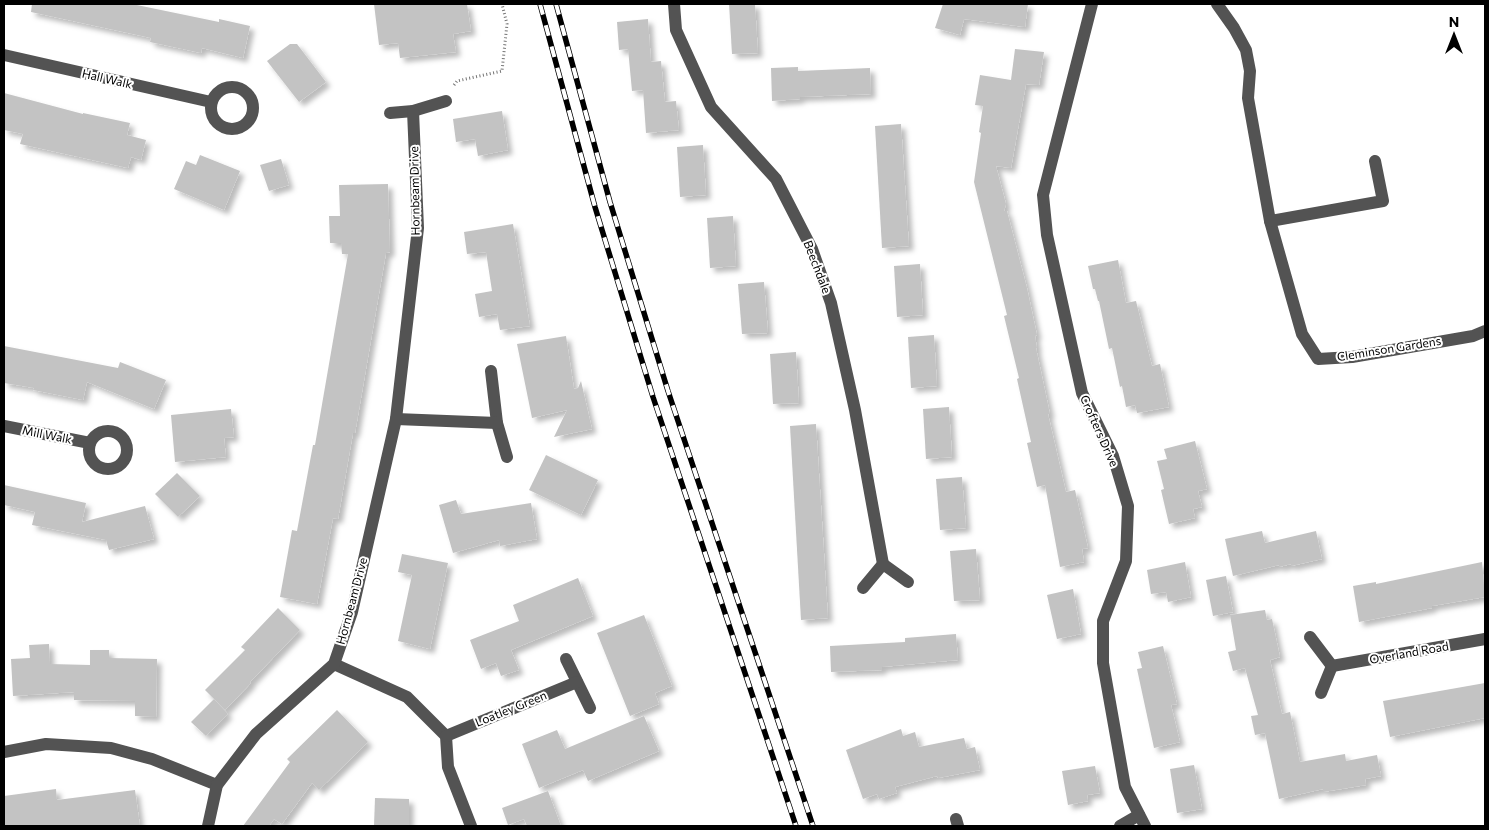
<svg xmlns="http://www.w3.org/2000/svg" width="1489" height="830" viewBox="0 0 1489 830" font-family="Commissioner,sans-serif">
	<defs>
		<filter id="shadow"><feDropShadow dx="4.5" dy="4.5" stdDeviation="2.5" flood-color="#0004"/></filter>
	</defs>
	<rect width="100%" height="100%" fill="#fff"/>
	<g fill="#c3c3c3" filter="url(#shadow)">
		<path d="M32,4h100l87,18v-3l31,7 -7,32 -41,-10 -1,5 -51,-11 1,-4 -120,-26z"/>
		<path d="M374,4h93l4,27 -18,3 3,18 -56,6 -2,-15 -19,2z"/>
		<path d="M729,4h26l3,49 -26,1z"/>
		<path d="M943,4h85l-3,23 -61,-8 -4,16 -25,-7z"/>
		<path d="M648,19l3,43 10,-1 4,41 11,-1 3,29 -33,3 -3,-43 -11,1 -4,-42 -9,1 -2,-28z"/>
		<path d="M290,44h7l29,38 -27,20 -32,-41z"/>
		<path d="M1015,49l29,3 -5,33 -13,-1 -15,84 -15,-2 10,38 -2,7h3l20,77 10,47 -2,1 2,12h-1l14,66h-2l18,78 9,-2 13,58 -6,1 2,13 -24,5 -15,-82 -8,2 -10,-44 4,-1 -14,-63 2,-1 -15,-62 3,-1 -33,-133 7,-49 -2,-1 4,-26 -8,-1 5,-30 31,5z"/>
		<path d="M798,67v4l72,-3 1,26 -71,3v2l-28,2 -1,-33z"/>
		<path d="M4,93l79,21v-1l47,10 -3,12 19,5 -5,20 -10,-3 -3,11 -108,-24 3,-10 -19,-4z"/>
		<path d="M502,111l6,39 -30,6 -3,-17 -19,3 -3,-23z"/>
		<path d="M901,124l8,122 -27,2 -7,-122z"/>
		<path d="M703,145l3,50 -26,2 -3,-50z"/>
		<path d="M200,155l40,16 -16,39 -50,-21 12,-28 10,4z"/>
		<path d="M281,159l8,26 -20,6 -9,-26z"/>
		<path d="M388,184l2,68 -4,1 -31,180h-2l-15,86 -5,-1 -16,86 -37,-7 12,-67 5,1 16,-86h2l33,-191h-6l-1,-11h-11l-1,-27h11l-1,-31z"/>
		<path d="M733,216l3,50 -26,2 -3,-50z"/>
		<path d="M513,224l17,102 -30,4 -3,-16 -18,3 -4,-23 17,-3 -6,-39 -19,2 -3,-22z"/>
		<path d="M1118,260l8,43 10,-2 16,65 8,-2 9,43 -32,6 -2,-8 -9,2 -4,-21 -2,1 -8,-39 -3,1 -10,-48h-1l-3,-12h-2l-5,-23z"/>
		<path d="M920,264l3,51 -26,2 -3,-51z"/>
		<path d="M764,282l4,51 -26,1 -4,-50z"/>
		<path d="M934,335l3,51 -26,2 -3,-51z"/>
		<path d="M566,336l8,53 4,-1 3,-7 11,48 -38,8 13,-27 -35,8 -15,-74z"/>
		<path d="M4,346l114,22 2,-6 46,18 -12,29 -67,-27 -4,18 -50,-10 1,-2 -30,-5z"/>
		<path d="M796,352l3,51 -26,1 -3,-50z"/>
		<path d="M949,407l3,50 -26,2 -3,-50z"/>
		<path d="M231,409l3,28 -10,1 2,19 -51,5 -4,-47z"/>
		<path d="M816,424l12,194 -27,2 -11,-194z"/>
		<path d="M1195,441l12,48 -9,2 4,16 -9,2 2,9 -26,6 -8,-34 3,-1 -7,-28 10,-2 -3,-10z"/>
		<path d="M546,455l52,25 -17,35 -52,-25z"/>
		<path d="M177,473l23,23 -22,21 -23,-23z"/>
		<path d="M962,477l4,51 -26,2 -4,-51z"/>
		<path d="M4,485l82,18 -4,19 63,-16 9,33 -45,11 -3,-10 -74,-15 3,-13 -31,-7z"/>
		<path d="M456,500l5,14 70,-11 6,36 -37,7 -1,-6 -46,13 -14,-48z"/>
		<path d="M1262,531l3,12 51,-12 6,28 -31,7v-2l-12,3v-2l-46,11 -8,-37z"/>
		<path d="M976,549l4,51 -26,1 -4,-50z"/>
		<path d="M402,554l46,9 -18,86 -32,-8 14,-66 -14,-3z"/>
		<path d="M1185,562l6,35 -23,5 -2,-10 -15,2 -4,-24z"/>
		<path d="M1482,562l3,35 -53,9v2l-73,14 -6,-36 23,-4v2z"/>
		<path d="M1226,576l7,36 -20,4 -7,-36z"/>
		<path d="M578,578l15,38 -82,34 8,20 -18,6 -5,-13 -15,6 -11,-29 49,-19 -6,-16z"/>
		<path d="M1073,589l8,45 -24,5 -10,-44z"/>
		<path d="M278,608l22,22 -50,52 1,1 -26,27 -20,-20 40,-40 -4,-3z"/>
		<path d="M1265,610l2,10 5,-1 8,38 -10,3 12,54 8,-2 10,50 45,-8 1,7 31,-6 4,21 -16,3 1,6 -43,7v-3l-44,10 -14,-66 -10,2 -4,-19 7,-1 -13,-47 -12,3 -5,-19 8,-2 -6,-35z"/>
		<path d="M644,615l28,71 -17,7 4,11 -29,12 -33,-83z"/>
		<path d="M956,634l2,26 -76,7v3l-51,2 -1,-26 75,-4v-4z"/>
		<path d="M49,644l1,20 40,1v-15h19v8l48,1 -1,58 -21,-1v-15l-61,-1v-8l-61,4 -2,-37 19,-1 -1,-13z"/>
		<path d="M1163,646l14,58 -6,1 9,37 -26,6 -17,-79 5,-1 -4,-16z"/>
		<path d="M1485,683v35l-95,19 -7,-36z"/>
		<path d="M214,699l14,15 -22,22 -15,-14z"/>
		<path d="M337,710l31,32 -49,48 -7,-7 -30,41 -8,-5 -5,7h-26l47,-64 -3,-3z"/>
		<path d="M644,716l15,35 -71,30 -5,-11 -44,18 -17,-44 35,-14 8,19z"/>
		<path d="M901,729l2,7 12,-4 4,15 45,-9 3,11 8,-2 5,23 -42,8 -1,-2 -42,11 2,6 -18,6 -2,-5 -14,5 -17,-49z"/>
		<path d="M1194,765l8,44 -25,4 -7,-44z"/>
		<path d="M1095,766l5,27 -13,2 1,6 -20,4 -6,-34z"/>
		<path d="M56,789l1,11 78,-10 5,36h-136v-30z"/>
		<path d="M548,791l13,35h-34l-3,-7 -16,6 -6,-17z"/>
		<path d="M375,798l34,1v27h-35z"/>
	</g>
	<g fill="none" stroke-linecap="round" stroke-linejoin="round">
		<path stroke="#757575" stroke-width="3" stroke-dasharray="1 2.5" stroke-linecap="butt" d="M454,85l3,-4 45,-10 5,-47 -5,-20"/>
		<g stroke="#535353" stroke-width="12">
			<path d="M674,4l2,26 35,77 65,72 36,70 19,54 24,107 28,154"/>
			<path d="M1092,4l-49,191 4,40 35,158 31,63 15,50 -2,55 -23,60v42l22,124 20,39"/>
			<path d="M1217,4l17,24 12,22 4,21 -2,27 22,123 32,113 16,25 34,-2 121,-21 12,-5"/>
			<path d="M4,55l207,47"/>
			<circle cx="232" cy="108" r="21"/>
			<path d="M390,113l23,-2 33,-10"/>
			<path d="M1270,221l113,-20 -8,-40"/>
			<path d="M491,371l6,52 10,34"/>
			<path d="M396,419l101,4"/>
			<path d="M4,426l86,17"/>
			<circle cx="108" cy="450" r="19"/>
			<path d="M863,588l20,-24 25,18"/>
			<path d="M1310,637l22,29 -11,27"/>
			<path d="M566,659l24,49"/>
			<path d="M334,664l73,33 39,39 2,31 23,59"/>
			<path d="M1332,666l153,-27"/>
			<path d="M446,736l131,-54"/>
			<path d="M4,752l42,-8 65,4 41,11 65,26"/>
			<path d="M956,819l2,7"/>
			<path d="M208,826l9,-41 39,-51 78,-70 18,-52 44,-193 22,-191 -5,-117"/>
			<path d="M1120,826l19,-11"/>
		</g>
		<defs>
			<g id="rail">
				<path d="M540,4l55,203 58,190 143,429"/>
				<path d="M556,4l54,198 58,189 145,435"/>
			</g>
		</defs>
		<use href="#rail" stroke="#000" stroke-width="5.5"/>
		<use href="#rail" stroke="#fff" stroke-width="4" stroke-dasharray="11" stroke-linecap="butt"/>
	</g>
	<g text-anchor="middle" stroke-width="4" stroke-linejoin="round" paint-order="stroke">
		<g font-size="12" fill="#000" stroke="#fff">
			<text transform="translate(107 79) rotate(13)" y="4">Hall Walk</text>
			<text transform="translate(415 191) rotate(-91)" y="4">Hornbeam Drive</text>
			<text transform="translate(817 267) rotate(69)" y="4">Beechdale</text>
			<text transform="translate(1389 349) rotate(-9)" y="4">Cleminson Gardens</text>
			<text transform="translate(1099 431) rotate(66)" y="4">Crofters Drive</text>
			<text transform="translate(47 435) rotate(11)" y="4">Mill Walk</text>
			<text transform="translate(352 601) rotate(-75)" y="4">Hornbeam Drive</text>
			<text transform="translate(1409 653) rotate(-10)" y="4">Overland Road</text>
			<text transform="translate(511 709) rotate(-22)" y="4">Loatley Green</text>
		</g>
	</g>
	<rect width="1489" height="830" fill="none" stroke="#000000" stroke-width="10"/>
	<g transform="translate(1454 35)" stroke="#ffffff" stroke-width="4" paint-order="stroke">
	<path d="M0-4L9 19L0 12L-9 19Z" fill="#000000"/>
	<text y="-8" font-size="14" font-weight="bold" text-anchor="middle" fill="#000000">N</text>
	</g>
</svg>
